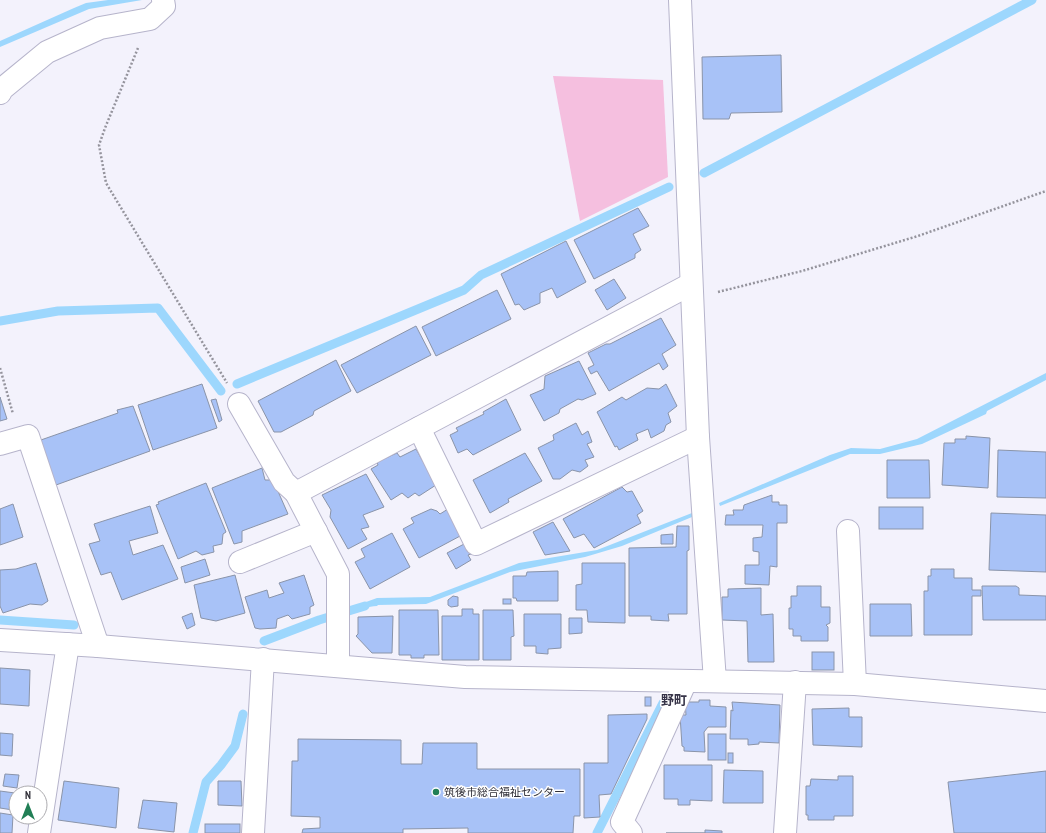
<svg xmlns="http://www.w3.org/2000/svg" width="1046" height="833" viewBox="0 0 1046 833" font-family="'PT Sans Narrow','Noto Sans JP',sans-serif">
	<rect width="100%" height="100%" fill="#f3f2fc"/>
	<path fill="#f5bfdf" d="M553,76l110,4 5,97 -88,44z"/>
	<g fill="#9dd7fd">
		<path d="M108,0h34l-53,9 -89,38v-6l74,-33 12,-5z"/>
		<path d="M1046,373v7l-59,31 -1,3 -64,30 -42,10h-30l-130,52 -1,-3 111,-48 21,-7 29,1 37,-10z"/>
		<path d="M692,513v4l-70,29 -37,11 -75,15 -84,32 -48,1 -1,1c-10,0 -13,4 -21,5l-1,-2v-3l22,-8 53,-1 89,-34 78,-13z"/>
	</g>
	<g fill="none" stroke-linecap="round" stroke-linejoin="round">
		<g stroke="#9dd7fd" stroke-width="9">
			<path d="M704,173l328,-173"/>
			<path d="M0,321l58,-10 100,-3 63,83"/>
			<path d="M237,384l227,-94 17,-15 188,-88"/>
			<path d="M0,620l74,5"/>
			<path d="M264,641l55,-21 46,-14"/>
			<path d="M193,833l13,-51 15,-17 14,-19 8,-32"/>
			<path d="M597,833l66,-130"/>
		</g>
	</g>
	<g fill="#a8c2f7" stroke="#8a94a9">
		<path d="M781,55l1,57 -51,1 -2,6h-26l-1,-62z"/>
		<path d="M638,208l11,18 -16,8 8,16 -6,4v4l-41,21 -20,-39z"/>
		<path d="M566,241l20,41 -29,16 -5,-10 -12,5v10l-16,7 -5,-6 -4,1 -14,-31z"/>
		<path d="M614,279l12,19 -19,12 -12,-20z"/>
		<path d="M497,290l14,29 -75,37 -14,-29z"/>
		<path d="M661,318l15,27 -14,9 6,12 -5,4 -4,-7 -50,28 -12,-20 -6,3 -3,-6 6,-3 -6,-12 18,-9h4z"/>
		<path d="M416,326l15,29 -74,38 -16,-28z"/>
		<path d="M336,360l15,31 -37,20 -1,4 -32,17h-7l-16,-31z"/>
		<path d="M579,361l17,33 -14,6 -4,-1 -18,10 -1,4 -15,8 -14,-26 14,-6 1,-13z"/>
		<path d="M202,384l15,44 -64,22 -15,-45z"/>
		<path d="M666,384l11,22 -9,7 3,9 -5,3 -2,6 -13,7 -3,-9 -12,5 2,6 -19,10 -2,-4 -2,1 -18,-35 25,-15 4,3 21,-12 12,1z"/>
		<path d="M0,397l7,22 -7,2z"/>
		<path d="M216,399l6,21 -3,2 -8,-22z"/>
		<path d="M506,399l15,31 -48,25 -6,-6 -9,4 -8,-18 8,-4 -2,-3 28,-14 -1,-2z"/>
		<path d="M133,406l17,45 -94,34 -18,-44 80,-28 -1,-3z"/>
		<path d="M576,423l6,12 6,-4 4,11 -5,2 7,13 -9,3 3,6 -8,6 -8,-2 -12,9h-7l-15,-31 16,-8 -1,-5z"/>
		<path d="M966,436l24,2 -2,50 -46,-3 2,-42h11v-4h11z"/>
		<path d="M416,449l20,36 -17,11 -4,-3 -7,5 -6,-5 -11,7 -20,-31 7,-4 -1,-3 20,-9 3,4z"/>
		<path d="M998,450l48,2v46l-49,-1z"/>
		<path d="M525,453l17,28 -34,18 1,3 -19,11 -17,-33z"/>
		<path d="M887,460h42l1,38h-43z"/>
		<path d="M262,468l3,12h8l15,34 -46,17v11l-8,2 -22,-56z"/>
		<path d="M366,474l18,33 -21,8 6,12 -8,2 6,10 -19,10 -18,-32 1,-7 -9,-15z"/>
		<path d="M206,483l20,49 -3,2 -1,10 -9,2 1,6 -12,3 -6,-4 -18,8 -22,-54 3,-1 -1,-2z"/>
		<path d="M622,487l5,5 5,-1 11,20 -6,4 4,8 -47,25 -10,-14 -10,4 -11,-19z"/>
		<path d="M772,495v7h7v3h8v18h-10v44l-7,-1 -1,19 -24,-1v-19h14v-13l-6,-1v-13l9,-1 1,-12h-38l1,-10h8l-1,-5h10l1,-5z"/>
		<path d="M13,504l10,33 -23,8v-36z"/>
		<path d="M150,506l8,27 -29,8 4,14 30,-10 15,34 -56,21 -11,-28 -10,3 -12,-31 11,-3 -6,-17z"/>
		<rect x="879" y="507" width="44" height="22"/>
		<path d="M431,509l6,2 3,3 8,-5 14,26 -43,23 -16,-29 11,-6 -3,-5z"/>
		<path d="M991,513l55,2v57l-57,-2z"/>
		<path d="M553,522l17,29 -25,4 -12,-23z"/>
		<path d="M677,526h12v24l-2,1v63h-19l1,7 -18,-1v-4h-22v-68l47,-1z"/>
		<path d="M392,533l18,34 -40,22 -15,-27 10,-5 -4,-8z"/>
		<path d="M673,534v10h-12v-9z"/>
		<path d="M466,543l5,11 -3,1 3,5 -15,9 -9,-16z"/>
		<path d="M205,559l5,16 -25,8 -4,-16z"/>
		<path d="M36,563l12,38 -6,4 -12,-1 -27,9 -3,-7v-36l16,-1z"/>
		<path d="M582,563h43v60l-37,-1 -1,-12h-11v-25l6,-1z"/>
		<path d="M931,569h23v9h18v12h9v6h-9v39h-48v-44h4v-15h3z"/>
		<path d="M558,571v30h-41l-1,-3h-3v-22h13l1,-4z"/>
		<path d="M235,575l10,38 -29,8 -15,-3 -7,-33z"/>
		<path d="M304,575l10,30 -4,2v7l-18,5 -4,-4 -11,4 -1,9 -16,1 -5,-1 -10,-31 22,-7 2,8 15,-5 -5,-10z"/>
		<path d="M797,586h24v21h9v16l-4,2 2,2v14h-27v-5h-8v-7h-4v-21h2v-12h6z"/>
		<path d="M982,586h34l3,2v7l27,1v24h-63z"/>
		<path d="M761,588v27l12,-1 1,48h-26l-1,-41 -25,-1v-23h6v-8z"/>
		<path d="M453,596l5,1v9l-7,1 -3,-2v-5z"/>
		<rect x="503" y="599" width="8" height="5"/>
		<path d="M870,604h41l1,32h-42z"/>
		<path d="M462,609h11v5h6v46h-37v-44h20z"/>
		<path d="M399,610h39l1,45h-15v3h-13v-3h-12z"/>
		<path d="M483,610h30l1,26 -3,1v23h-28z"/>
		<path d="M192,613l3,12 -8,4 -5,-12z"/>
		<path d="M524,614h37v34l-13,1v5l-12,-1v-7h-12z"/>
		<path d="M393,616l-1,37h-20l-16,-17 2,-2v-17z"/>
		<path d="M569,618h13v15l-13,1z"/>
		<rect x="812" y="652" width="22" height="18"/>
		<path d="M0,668l30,2 -1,36 -29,-2z"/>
		<rect x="645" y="697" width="6" height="9"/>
		<path d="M699,700h11v6l16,1v20h-18l-4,5 1,20 -21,-1v-4l-2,-1 -2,-31h6l-1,-13h14z"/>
		<path d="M732,702l48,3 -1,38 -20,-1v2l-11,1v-6h-18l1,-29 2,1z"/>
		<path d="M849,708v9h13v30l-49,-2 -1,-36z"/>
		<path d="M647,714v5l-36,75 -12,1 1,22 -16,1v-55h24v-48z"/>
		<path d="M0,733l13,1 -1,22 -12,-1z"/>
		<rect x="708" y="734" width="18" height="26"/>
		<path d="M298,739l103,1v24h21l1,-21h54v26h103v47h-6l-1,17h-105v-5l-65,1v4h-101l1,-4 17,-1v-11l-29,-1 1,-55h6z"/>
		<rect x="728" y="753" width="5" height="10"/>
		<path d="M664,765h48v36l-22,-1v5h-12v-6h-14z"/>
		<path d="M724,770l39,1v32h-40z"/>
		<path d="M1046,771v62h-92l-6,-51z"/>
		<path d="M5,774l14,1 -2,13 -14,-2z"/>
		<path d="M838,776h15v40h-19v4h-26v-5h-2v-29h4l1,-7 27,1z"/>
		<path d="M64,781l55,7 -3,40 -58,-8z"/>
		<path d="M218,781h23l1,25 -24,-1z"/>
		<path d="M0,791l15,2 -2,17 -13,-2z"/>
		<path d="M143,800l34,3 -3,29 -36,-4z"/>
		<path d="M0,813l13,2 -1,18h-12z"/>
		<rect x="205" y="824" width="35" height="9"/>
		<path d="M705,830l17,1v2h-56h39z"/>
	</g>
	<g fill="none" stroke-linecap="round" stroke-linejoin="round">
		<defs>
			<g id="minor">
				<path d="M680,0l18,437 17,244"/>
				<path d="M0,93l2,-4 45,-37 53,-24 50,-9 14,-13 -1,-6"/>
				<path d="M239,404l45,78 12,11"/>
				<path d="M419,428l57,116 222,-107"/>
				<path d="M0,444l28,-8 70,210"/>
				<path d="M848,531l7,153"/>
				<path d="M240,562l76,-31"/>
				<path d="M0,640l98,6 367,31 390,7 191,17"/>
				<path d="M338,666v-92l-42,-81 395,-209"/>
				<path d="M39,833l29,-189"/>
				<path d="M253,833l10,-174"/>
				<path d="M631,833l-9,-11 64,-141"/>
				<path d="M785,833l10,-151"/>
			</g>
		</defs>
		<use href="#minor" stroke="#b6b4cb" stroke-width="24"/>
		<g stroke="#95949d" stroke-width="2.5" stroke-dasharray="2 2" stroke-linecap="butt">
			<path d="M138,48l-33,80 -6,17 7,38 121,200"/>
			<path d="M718,292l84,-21 116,-35 128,-45"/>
			<path d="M0,368l13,46"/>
		</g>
		<use href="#minor" stroke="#fff" stroke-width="22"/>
	</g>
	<circle fill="#217f56" stroke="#fff" stroke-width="1.5" cx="436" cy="792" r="4"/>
	<g text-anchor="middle" stroke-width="3" stroke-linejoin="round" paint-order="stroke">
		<g font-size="11" fill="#313039" stroke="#fff" text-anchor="start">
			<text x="444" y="796">筑後市総合福祉センター</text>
		</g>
		<g font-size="13" font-weight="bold" fill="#373448" stroke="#fff">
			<text x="674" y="705">野町</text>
		</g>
	</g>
	<g transform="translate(28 805)"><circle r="19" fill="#ffffff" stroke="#adacb0"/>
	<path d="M0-3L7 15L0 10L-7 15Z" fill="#217f56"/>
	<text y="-6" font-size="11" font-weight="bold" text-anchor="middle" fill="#313039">N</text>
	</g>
</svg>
